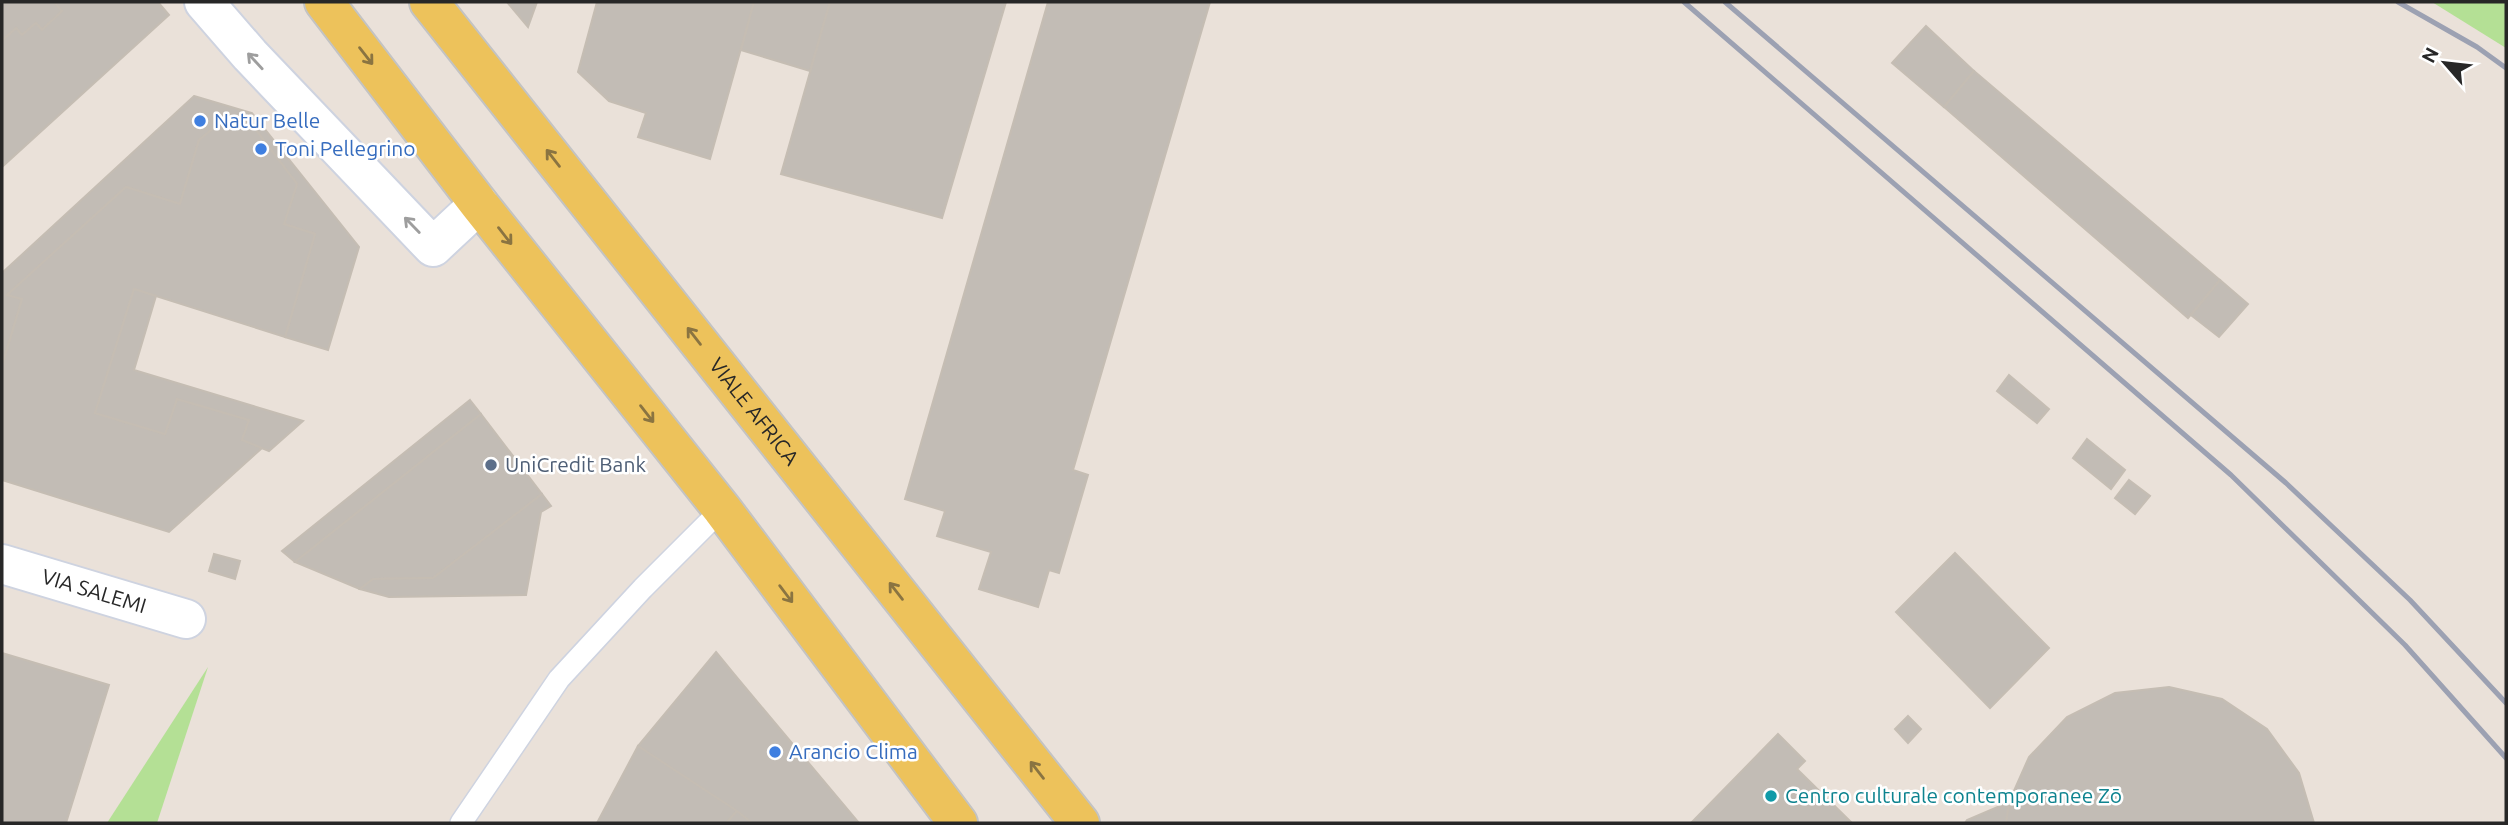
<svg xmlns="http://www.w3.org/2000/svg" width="2508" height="825" viewBox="0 0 2508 825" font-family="Ubuntu,sans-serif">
	<rect width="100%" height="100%" fill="#eae1d9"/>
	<g fill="#b4e095">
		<path d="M2432,2h74v46z"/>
		<path d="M208,667l-51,156h-50z"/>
	</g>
	<g fill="#c2bcb5" stroke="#c5bdb3" stroke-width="2">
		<path d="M2,2h52l8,9 -20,19 -6,-7 -14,12 -6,-7 -14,13z"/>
		<path d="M54,2h104l11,13 -167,152v-126l14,-13 6,7 14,-12 6,7 20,-19z"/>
		<path d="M507,2h30l-9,25z"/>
		<path d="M597,2h157l-44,157 -72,-22 8,-24 -37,-12 -31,-29z"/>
		<path d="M754,2h76l-20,69 -69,-21z"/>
		<path d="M830,2h176l-64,216 -161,-44z"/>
		<path d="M1048,2h162l-137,468 15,5 -29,98 -10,-3 -11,37 -59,-18 12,-37 -54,-16 8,-25 -40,-12z"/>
		<path d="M1926,26l48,45 -30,36 -52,-44z"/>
		<path d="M1974,71l246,209 -32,38 -244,-211z"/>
		<path d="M194,96l58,17 107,134 -31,103 -43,-13 30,-103 -31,-10 13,-40 -47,-62 -22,-6 -29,24 -19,64 -54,-17 -119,108 15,4 -20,67v-93z"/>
		<path d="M228,116l22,6 47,62 -13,40 31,10 -30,103 -151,-48 -39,124 70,21 12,-35 72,21 -7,20 20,8 -93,84 -167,-52v-114l20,-67 -15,-4 119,-108 54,17 19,-64z"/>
		<path d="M2220,280l28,24 -29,33 -28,-22z"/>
		<path d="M134,289l22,7 -22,74 169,51 -34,30 -27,-11 7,-20 -72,-21 -12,35 -70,-21z"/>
		<path d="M2009,375l40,34 -12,14 -40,-32z"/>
		<path d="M470,400l11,14 -186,148 -13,-11z"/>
		<path d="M481,414l61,80 -109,84 -60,1 -13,10 -65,-27z"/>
		<path d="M2087,439l38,31 -14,19 -38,-31z"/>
		<path d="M2129,480l21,16 -15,18 -20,-16z"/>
		<path d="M542,494l9,12 -10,6 -15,83 -137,2 -29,-8 13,-10 60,-1z"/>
		<path d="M1955,553l94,95 -59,60 -94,-96z"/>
		<path d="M214,554l26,7 -5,18 -26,-8z"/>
		<path d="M716,652l18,22 125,149h-107l-114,-77z"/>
		<path d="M2,653l107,32 -43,138h-64z"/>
		<path d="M2169,687l53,12 45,30 32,44 15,50h-308l3,-21 20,-45 38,-40 48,-24z"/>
		<path d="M1908,716l13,13 -13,14 -13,-14z"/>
		<path d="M1778,734l27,27 -8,8 55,54h-161z"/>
		<path d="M638,746l99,65 -11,12h-129z"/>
		<path d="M2009,802l-3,21h-41l2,-3z"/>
		<path d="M737,811l15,12h-26z"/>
	</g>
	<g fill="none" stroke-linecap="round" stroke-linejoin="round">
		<defs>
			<path id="service" d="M461,823l98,-144 84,-91 79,-79"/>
			<g id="minor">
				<path d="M204,2l46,53 183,192 46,-43"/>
				<path id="s1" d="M2,564l184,55"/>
			</g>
			<g id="primary">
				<path d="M324,2l155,202 243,305 236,314"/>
				<path id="s2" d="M429,2l651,821"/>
			</g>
		</defs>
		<use href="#service" stroke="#ced3e0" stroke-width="24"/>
		<use href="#minor" stroke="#ced3e0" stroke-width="42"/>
		<use href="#primary" stroke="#c3c3c3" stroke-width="42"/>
		<use href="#service" stroke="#fff" stroke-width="21"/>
		<use href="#minor" stroke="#fff" stroke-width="38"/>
		<use href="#primary" stroke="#edc25b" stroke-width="38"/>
		<g stroke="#9ca1b2" stroke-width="5">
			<path d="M1684,2l547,473 174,170 101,113"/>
			<path d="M1725,2l561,481 124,117 96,103"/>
			<path d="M2398,2l79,45 29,21"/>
		</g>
	</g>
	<defs><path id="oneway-shaft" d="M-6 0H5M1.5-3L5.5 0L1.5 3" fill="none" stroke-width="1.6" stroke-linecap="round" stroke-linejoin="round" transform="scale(1.75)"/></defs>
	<g stroke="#8a7441">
		<use href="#oneway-shaft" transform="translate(366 56) rotate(52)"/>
		<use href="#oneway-shaft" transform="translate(553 158) rotate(-128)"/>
		<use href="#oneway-shaft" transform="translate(505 236) rotate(52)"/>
		<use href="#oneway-shaft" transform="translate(694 336) rotate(-128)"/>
		<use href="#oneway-shaft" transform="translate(647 414) rotate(52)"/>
		<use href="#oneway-shaft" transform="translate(896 591) rotate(-128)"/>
		<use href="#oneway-shaft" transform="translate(786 594) rotate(53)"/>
		<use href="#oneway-shaft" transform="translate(1037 770) rotate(-128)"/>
	</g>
	<g stroke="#9e9e9e">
		<use href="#oneway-shaft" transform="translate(255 61) rotate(-133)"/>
		<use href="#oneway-shaft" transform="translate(412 225) rotate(-134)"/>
	</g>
	<g fill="#3f7fe0" stroke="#fff" stroke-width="2.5">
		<circle cx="200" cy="121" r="7"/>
		<circle cx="261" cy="149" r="7"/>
		<circle cx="775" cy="752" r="7"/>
	</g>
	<circle fill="#5c6f8a" stroke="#fff" stroke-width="2.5" cx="491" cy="465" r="7"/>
	<circle fill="#0f9aa8" stroke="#fff" stroke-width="2.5" cx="1771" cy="796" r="7"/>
	<g text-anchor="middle" stroke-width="5" stroke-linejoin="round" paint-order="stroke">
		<g font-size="21" fill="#366cbe" stroke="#fff" text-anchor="start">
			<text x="214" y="128">Natur Belle</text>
			<text x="275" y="156">Toni Pellegrino</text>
			<text x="789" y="759">Arancio Clima</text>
		</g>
		<g font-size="21" fill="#272727" stroke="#fff">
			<text dy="7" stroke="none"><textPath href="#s2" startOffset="523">VIALE AFRICA</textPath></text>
			<text dy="7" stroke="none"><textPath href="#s1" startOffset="96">VIA SALEMI</textPath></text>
		</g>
		<g font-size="21" fill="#4e5e75" stroke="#fff" text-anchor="start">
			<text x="505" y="472">UniCredit Bank</text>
		</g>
		<g font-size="21" fill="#0d838f" stroke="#fff" text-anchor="start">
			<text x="1785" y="803">Centro culturale contemporanee Zō</text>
		</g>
	</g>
	<rect width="2508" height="825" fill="none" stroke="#272727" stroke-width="7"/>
	<g transform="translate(2445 63) rotate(298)" stroke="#ffffff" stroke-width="5" paint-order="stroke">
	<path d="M0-5L12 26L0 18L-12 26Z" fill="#272727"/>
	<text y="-10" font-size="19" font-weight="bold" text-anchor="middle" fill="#272727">N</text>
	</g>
</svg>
